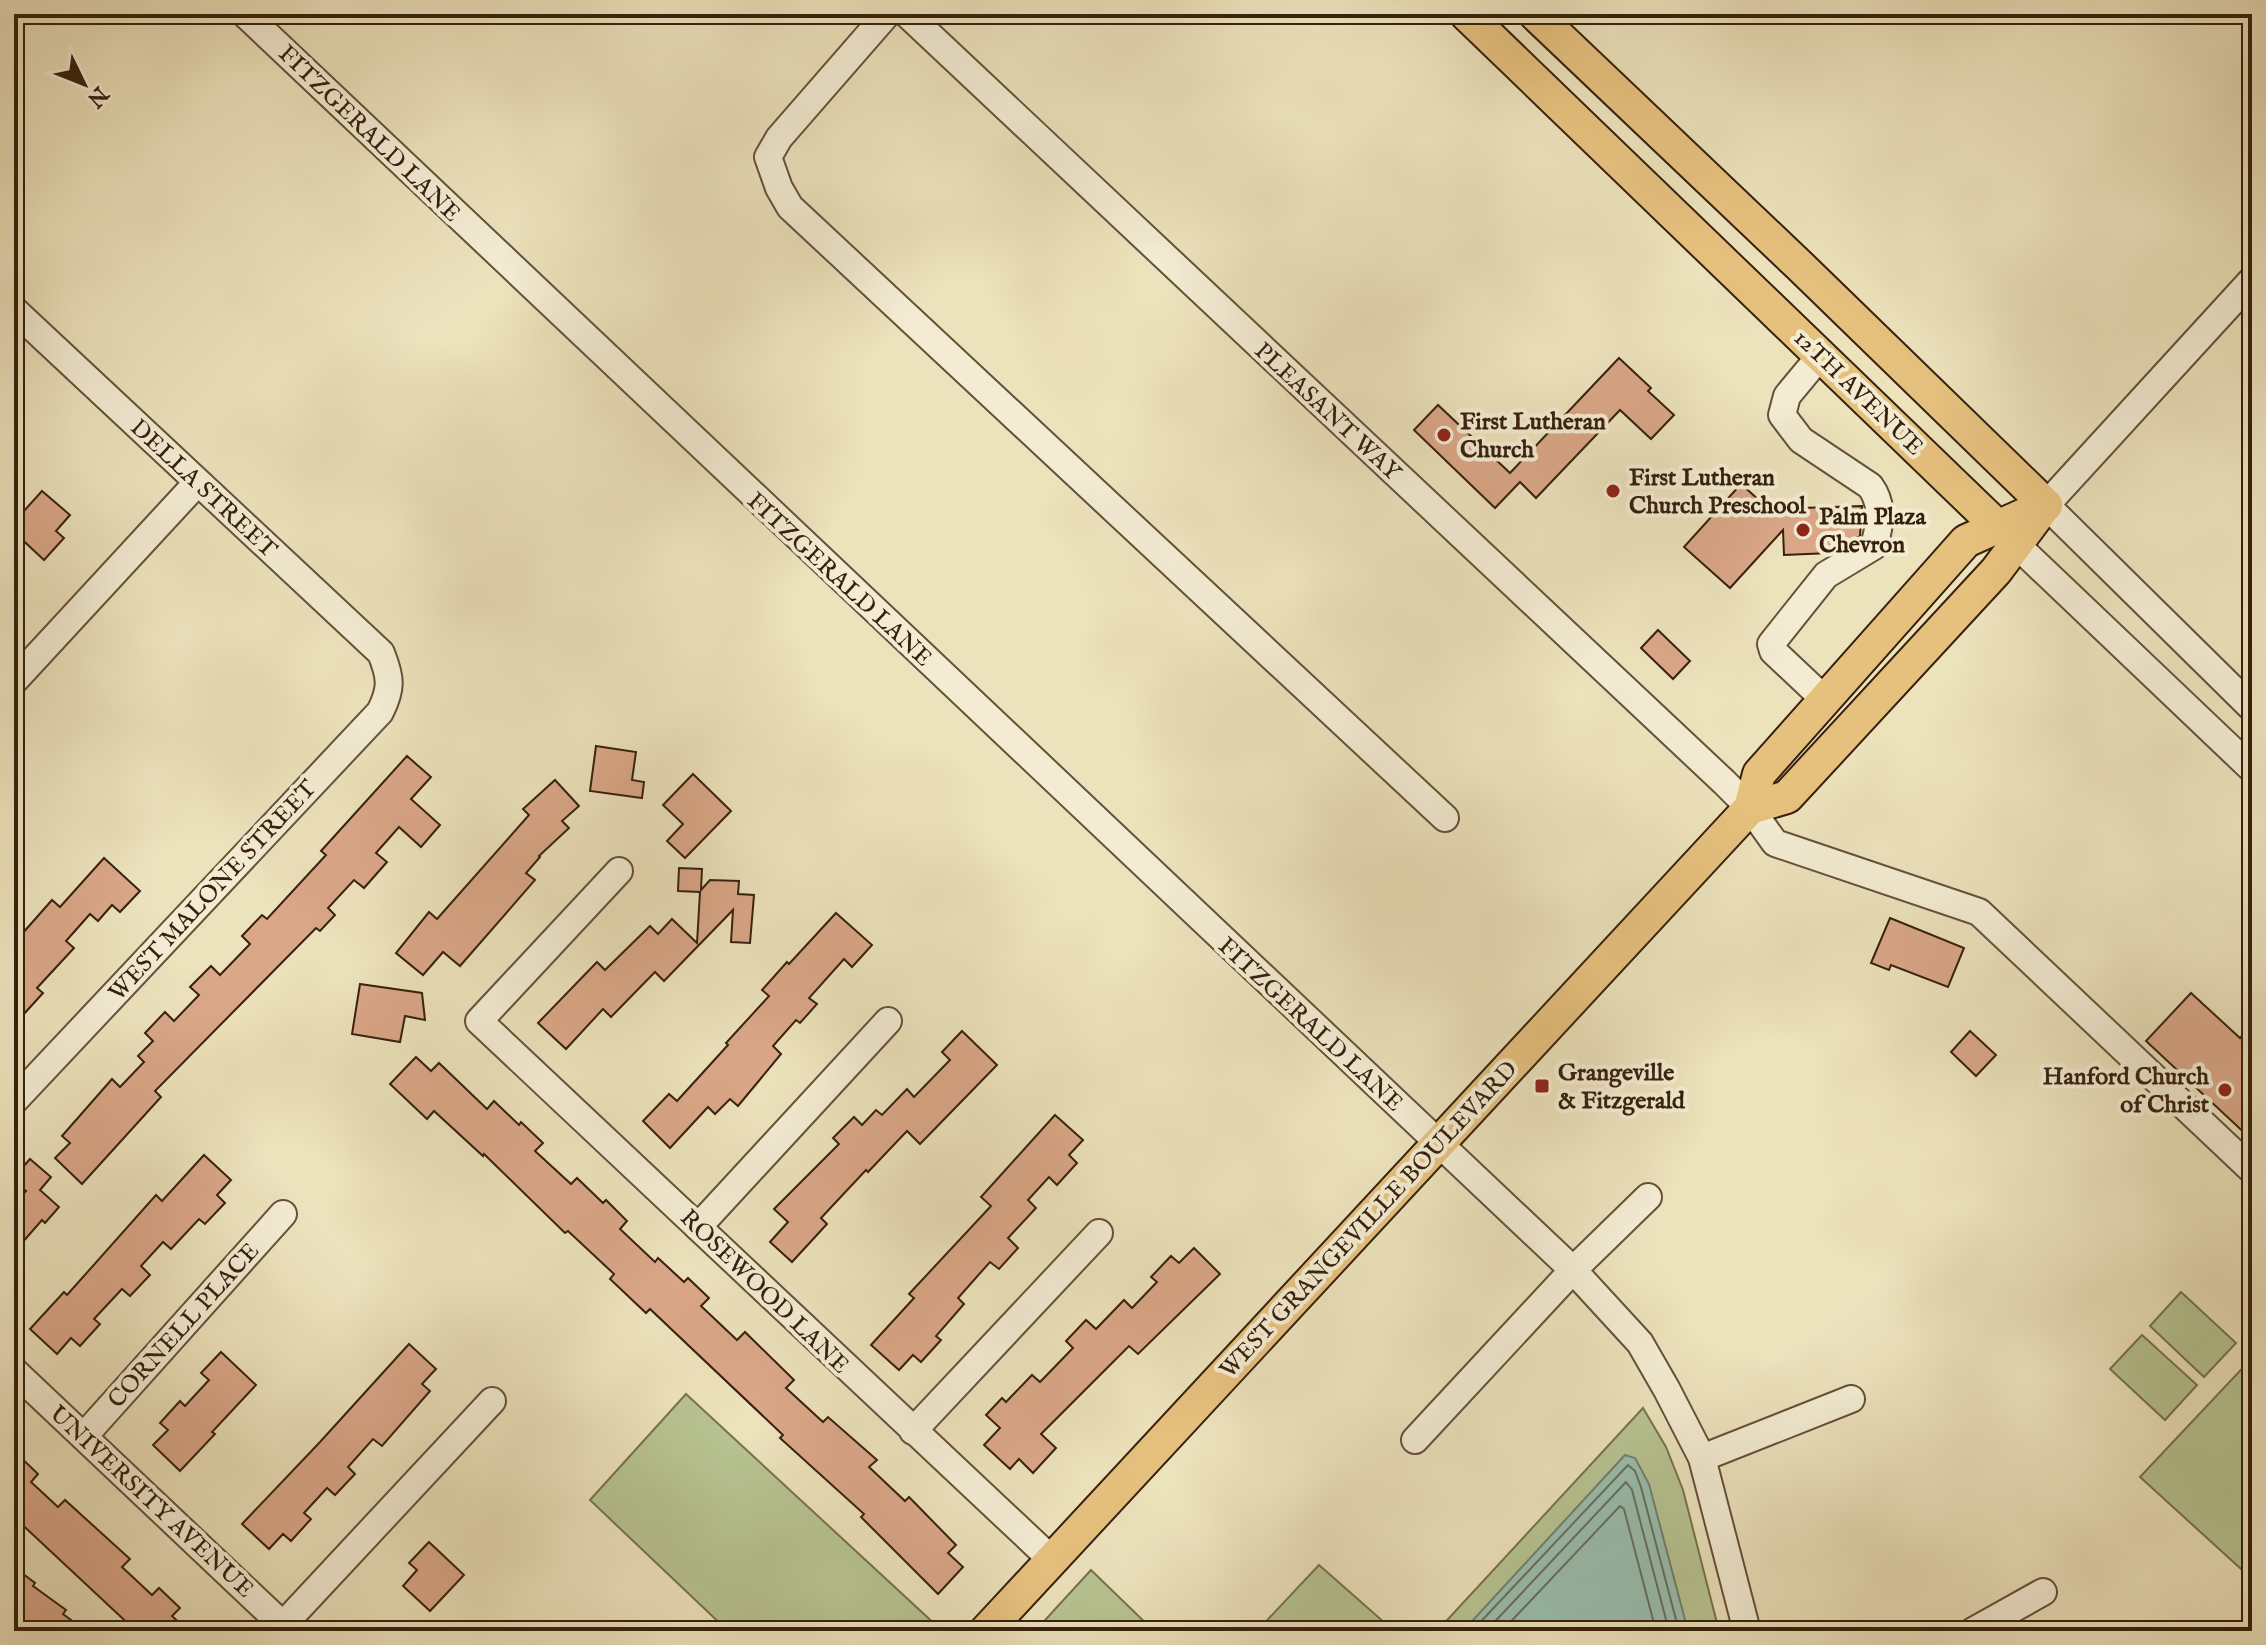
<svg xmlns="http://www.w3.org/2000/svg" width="2266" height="1645" viewBox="0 0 2266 1645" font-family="'IM FELL English',serif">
	<rect width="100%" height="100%" fill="#ece2bc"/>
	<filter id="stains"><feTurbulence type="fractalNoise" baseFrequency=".0025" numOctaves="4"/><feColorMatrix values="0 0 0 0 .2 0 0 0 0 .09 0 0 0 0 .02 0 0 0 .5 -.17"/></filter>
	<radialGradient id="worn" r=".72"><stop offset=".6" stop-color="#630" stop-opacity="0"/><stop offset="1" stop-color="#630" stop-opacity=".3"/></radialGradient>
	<g fill="#b7c391" stroke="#76724f" stroke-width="2">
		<path d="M2181,1292l55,51 -32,34 -54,-51z"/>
		<path d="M2142,1335l55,50 -32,35 -55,-51z"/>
		<path d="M2252,1358v221l-112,-102z"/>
		<path d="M686,1394l253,234 -2,3h-209l-138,-131z"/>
		<path d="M1643,1408l23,39 17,43 36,141h-282z"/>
		<path d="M1319,1565l75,66h-137z"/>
		<path d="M1091,1570l63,61h-119z"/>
	</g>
	<path fill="#99beae" stroke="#717f6e" stroke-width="2" d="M1625,1455l10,3 14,26 39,147h-225z"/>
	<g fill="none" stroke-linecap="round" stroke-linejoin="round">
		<g stroke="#686f5e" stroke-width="2">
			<path d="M1472,1631l156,-166 7,6 6,16 38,144"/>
			<path d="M1486,1631l140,-149 6,8 37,141"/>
			<path d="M1502,1631l118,-125 4,3 32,122"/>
		</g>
	</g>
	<g fill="#daa788" stroke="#36200d" stroke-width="2">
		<path d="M1619,358l32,30 -3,3 26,24 -23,24 -31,-29 -84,88 -16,-16 -25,26 -81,-78 24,-25 72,68z"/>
		<path d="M1741,484l28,25 93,-3 -2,30 -29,17 -47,2 -1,-25 -53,58 -46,-41z"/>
		<path d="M42,491l28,24 -14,16 8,7 -20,22 -30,-28v-10z"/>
		<path d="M1658,630l32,31 -17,18 -32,-31z"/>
		<path d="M596,746l40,6 -4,28 12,2 -2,16 -52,-7z"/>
		<path d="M407,756l24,21 -20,22 29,26 -19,22 -22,-20 -23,26 11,9 -23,26 -10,-8 -26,28 7,7 -15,16 -4,-3 -161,163 6,6 -79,87 -27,-26 15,-15 -8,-7 50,-57 8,8 24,-25 -6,-6 15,-15 -8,-8 20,-21 9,9 25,-26 -9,-8 21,-21 9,9 30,-31 -8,-8 20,-21 5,4 59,-64 -5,-4z"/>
		<path d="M693,774l38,37 -46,47 -18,-17 16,-17 -20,-19z"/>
		<path d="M555,780l24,26 -17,15 7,7 -30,28 1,1 -14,16 9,7 -75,86 -17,-14 -20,23 -27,-22 33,-41 8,7 92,-104 -6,-6z"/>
		<path d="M104,858l36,33 -20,21 -8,-7 -14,16 -8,-7 -24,27 8,7 -37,40 6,5 -20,22 -9,-8v-64l38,-43 8,7z"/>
		<path d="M679,868l23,1 -1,21 9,-10 29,1 -1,13 16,1 -4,48 -19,-1 2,-32 -69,71 -9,-9 -44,45 -8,-8 -37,40 -28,-26 59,-61 8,8 45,-44 8,8 14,-15 25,24 3,-51 -22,-1z"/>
		<path d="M836,913l36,32 -20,22 -8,-8 -35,39 8,6 -17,19 -4,-3 -23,26 8,8 -43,52 -8,-7 -15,15 -7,-7 -38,41 -27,-27 26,-27 8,7 51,-56 -2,-2 43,-47 -7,-6 25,-28 2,2z"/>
		<path d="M1890,918l74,30 -16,39 -57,-22 -2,5 -18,-7z"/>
		<path d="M360,984l62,9 3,27 -20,-4 -5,26 -48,-8z"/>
		<path d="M2191,993l49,45 12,-13v115l-106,-99z"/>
		<path d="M962,1031l35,34 -77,79 -13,-13 -39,41 -2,-2 -45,48 6,6 -35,38 -22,-20 18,-20 -14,-13 65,-65 -6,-6 21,-21 8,8 14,-15 6,5 25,-26 7,8 36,-37 -8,-8z"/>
		<path d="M1970,1031l26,24 -20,21 -25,-24z"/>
		<path d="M416,1057l15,14 8,-8 48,46 7,-8 25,24 2,-3 22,21 -8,8 36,33 6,-6 26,25 3,-3 21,21 -7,8 35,33 3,-4 26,24 4,-4 21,20 -8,8 36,34 8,-8 49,48 -8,8 37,34 5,-5 49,43 -8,7 36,34 4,-4 47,48 -8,8 15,14 -25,27 -77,-77 3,-3 -84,-76 3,-3 -133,-126 -4,4 -36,-34 4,-5 -46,-43 -3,2 -81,-79 -1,2 -49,-45 -7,8 -37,-35z"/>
		<path d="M1055,1115l28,25 -14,15 8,8 -20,22 -8,-8 -21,23 8,8 -28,30 10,10 -19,21 -9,-7 -32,36 6,6 -28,32 5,4 -20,22 -8,-7 -14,15 -28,-25 43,-47 -5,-4 82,-88 -10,-9z"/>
		<path d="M204,1155l27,25 -14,15 8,8 -20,21 -6,-5 -28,30 -8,-7 -22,24 9,9 -20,21 -8,-7 -28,30 6,5 -20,22 -9,-8 -14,16 -27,-25 34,-37 3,3 89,-100 6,6z"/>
		<path d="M30,1159l21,18 -11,13 19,17 -14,16 -3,-3 -28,32v-48l12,-13 -12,-11v-3z"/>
		<path d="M1194,1248l26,26 -82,80 -9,-8 -88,88 15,14 -23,25 -14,-14 -9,10 -26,-24 16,-17 -14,-13 16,-17 4,4 26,-27 8,7 33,-34 -7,-7 20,-21 10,9 28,-29 8,8 25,-26 -6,-5 20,-21 8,7z"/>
		<path d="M409,1344l27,25 -14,15 8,7 -48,55 -9,-7 -25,28 7,7 -20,21 -8,-7 -23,25 7,6 -20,22 -8,-7 -14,15 -27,-25 78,-82z"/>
		<path d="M221,1352l35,33 -44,47 3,2 -35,37 -27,-26 15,-15 -8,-7 20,-22 5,5 24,-26 -8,-7z"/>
		<path d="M14,1451l24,23 -7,8 27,25 7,-7 65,59 -8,8 30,28 7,-7 21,20 -8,8 16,15h-52l-122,-114z"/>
		<path d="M429,1542l35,33 -34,36 -27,-25 14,-16 -8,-7z"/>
		<path d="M14,1567l21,16 -2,3 33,24 -3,4 23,17h-72z"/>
	</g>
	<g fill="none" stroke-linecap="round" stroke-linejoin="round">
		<defs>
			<g id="minor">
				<path d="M245,14l1328,1256 67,73 27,47 35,68 45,173"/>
				<path d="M887,14l-108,124 -11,19 11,31 11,19 655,611"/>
				<path d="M907,14l817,768 26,26 25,35 204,69 273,258"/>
				<path d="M2252,280l-206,225 206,203"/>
				<path d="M14,310l367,343c10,25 11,35 -1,59l-366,389"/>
				<path d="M1821,355l-34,41 -5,19 19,25 69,46c14,19 10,39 4,60l-48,29 -55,69 2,7 51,48"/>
				<path d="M2003,532l249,237"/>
				<path d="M14,681l183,-198"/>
				<path d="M619,871l-140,150 573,539"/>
				<path d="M698,1227l190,-206"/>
				<path d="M14,1371l275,260"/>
				<path d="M913,1431l186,-198"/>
				<path d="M84,1436l199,-222"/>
				<path d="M1415,1440l158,-170 75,-73"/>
				<path d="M1702,1458l149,-59"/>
				<path d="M283,1625l209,-224"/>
				<path d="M1973,1631l70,-39"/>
			</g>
			<g id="major">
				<path d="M1466,14l531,512"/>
				<path d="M1535,14l265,252 246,239"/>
				<path d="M1750,808l37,-11 209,-226 48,-64"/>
				<path d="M986,1631l764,-823 9,-34 207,-233 80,-36"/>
			</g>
		</defs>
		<use href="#minor" stroke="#645039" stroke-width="30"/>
		<use href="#major" stroke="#36200d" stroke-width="36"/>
		<use href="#minor" stroke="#f3ecd3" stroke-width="26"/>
		<use href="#major" stroke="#e6c17e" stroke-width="32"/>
	</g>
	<g fill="#8f2418" stroke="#f3ecd3" stroke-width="3">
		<circle cx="1444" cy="435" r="8"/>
		<circle cx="1613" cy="491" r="8"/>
		<circle cx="1803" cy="530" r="8"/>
		<rect x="1534" y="1078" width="16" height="16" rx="4"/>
		<circle cx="2225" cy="1090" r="8"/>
	</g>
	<g text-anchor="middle" stroke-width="8" stroke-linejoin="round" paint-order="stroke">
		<g font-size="24" fill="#36200d" stroke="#f3ecd3">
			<text transform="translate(370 133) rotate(44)" y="8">FITZGERALD LANE</text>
			<text transform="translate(1859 392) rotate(44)" y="8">12TH AVENUE</text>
			<text transform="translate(1328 411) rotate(43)" y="8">PLEASANT WAY</text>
			<text transform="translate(204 488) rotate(43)" y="8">DELLA STREET</text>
			<text transform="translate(840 579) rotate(43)" y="8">FITZGERALD LANE</text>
			<text transform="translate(212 890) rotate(-47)" y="8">WEST MALONE STREET</text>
			<text transform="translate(1311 1024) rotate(43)" y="8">FITZGERALD LANE</text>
			<text transform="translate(1368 1219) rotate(-47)" y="8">WEST GRANGEVILLE BOULEVARD</text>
			<text transform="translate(765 1291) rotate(44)" y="8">ROSEWOOD LANE</text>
			<text transform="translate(183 1325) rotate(-48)" y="8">CORNELL PLACE</text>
			<text transform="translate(152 1501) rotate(43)" y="8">UNIVERSITY AVENUE</text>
		</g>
		<g font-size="24" font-weight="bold" fill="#36200d" stroke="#f3ecd3" text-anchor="start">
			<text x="1460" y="429">First Lutheran<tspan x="1460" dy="28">Church</tspan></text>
			<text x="1629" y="485">First Lutheran<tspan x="1629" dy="28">Church Preschool</tspan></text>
			<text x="1819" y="524">Palm Plaza<tspan x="1819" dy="28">Chevron</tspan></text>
			<text x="1558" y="1080">Grangeville<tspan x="1558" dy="28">&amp; Fitzgerald</tspan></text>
			<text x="2209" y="1084" text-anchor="end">Hanford Church<tspan x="2209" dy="28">of Christ</tspan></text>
		</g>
	</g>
	<rect width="2266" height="1645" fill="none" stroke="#ece2bc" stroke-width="48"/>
	<rect x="16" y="16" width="2234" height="1613" fill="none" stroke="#36200d" stroke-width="4"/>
	<rect x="24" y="24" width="2218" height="1597" fill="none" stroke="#36200d" stroke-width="2"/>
	<g transform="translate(84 84) rotate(133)" stroke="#f3ecd3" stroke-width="6" paint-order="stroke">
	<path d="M0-6L14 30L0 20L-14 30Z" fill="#36200d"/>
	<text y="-12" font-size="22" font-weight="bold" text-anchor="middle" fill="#36200d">N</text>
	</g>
	<rect width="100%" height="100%" filter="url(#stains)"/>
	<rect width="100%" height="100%" fill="url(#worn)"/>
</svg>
